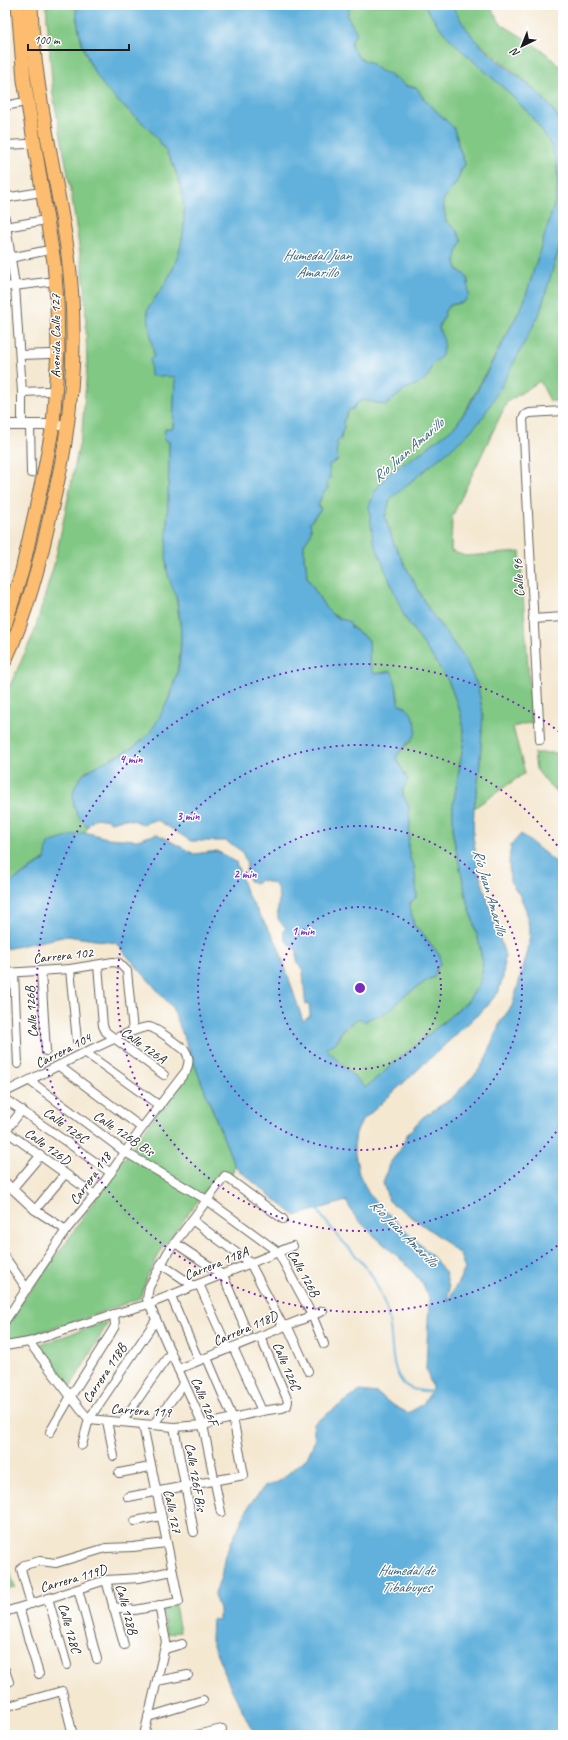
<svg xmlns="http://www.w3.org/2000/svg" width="568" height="1740" viewBox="0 0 568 1740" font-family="Caveat,sans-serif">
	<rect width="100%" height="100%" fill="#fff"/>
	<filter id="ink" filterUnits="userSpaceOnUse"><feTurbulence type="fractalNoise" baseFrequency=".025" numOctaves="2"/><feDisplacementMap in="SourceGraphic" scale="8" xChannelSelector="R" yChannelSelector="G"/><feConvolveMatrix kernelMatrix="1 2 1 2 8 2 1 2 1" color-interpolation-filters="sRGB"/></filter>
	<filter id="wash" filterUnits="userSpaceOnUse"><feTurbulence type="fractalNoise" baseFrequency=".012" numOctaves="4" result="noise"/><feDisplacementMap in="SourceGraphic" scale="16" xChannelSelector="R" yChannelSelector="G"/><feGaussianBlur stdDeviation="0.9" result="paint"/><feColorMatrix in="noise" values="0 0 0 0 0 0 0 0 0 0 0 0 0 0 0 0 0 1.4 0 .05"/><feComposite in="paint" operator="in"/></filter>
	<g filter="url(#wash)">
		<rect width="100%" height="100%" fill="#f4e8d1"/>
		<g fill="#81c884" stroke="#4e7250">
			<path d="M46,5h30c1,27 8,52 23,74 13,20 33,33 49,49 36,37 46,92 26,138 -6,16 -18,30 -27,44l8,47 -5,1 25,18 -2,53h-8l-1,11 5,1 -2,128 8,23 6,37 -1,24 -3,20 -11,32 -11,21 -7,9 -12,11 -51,26 -6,8 -5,10v16l5,11 9,9 -3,6 -74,50h-6v-186l29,-63 21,-72 27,-130 5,-64 -2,-79 -15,-103 -17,-90z"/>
			<path d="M350,5h74c8,11 16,24 26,34 31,32 91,73 105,117 3,12 3,26 2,39l-33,107 -56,104 -12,19 -33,26 -34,22 -15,19 30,124 44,64 13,34 3,26 -11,66v29l13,61 13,46 4,25 -4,18 -12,17 -102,86 -39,-40 13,-8 2,-9 7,-3 7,-8 4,-2 9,1 23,-10 13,-13 27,-18h3l6,-22 -20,-26 -6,-4 -5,-20 8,-12 -3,-28 -4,-7 -2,-12 2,-23 -1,-17 -6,-12v-6l5,-9 -12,-22 7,-10 9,-7 -6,-34 -7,-2 -2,-16 -6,-18 -16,3c-8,-8 -5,-22 -6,-34l-30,-23 -9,-4 -5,-6 -18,-30 -1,-14 -2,-3v-16l5,-8 2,-7 -1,-6 11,-14 -3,-4 4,-10 6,-7 -2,-5 4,-5 -2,-11 2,-3 7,-3 -1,-18 4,-3 2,-8 2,-4 -1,-6 6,-12 4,-1 4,-6 6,-3 23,5 18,-15 20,-9 5,-7 2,-8 6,-6 7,-16c-3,-9 -8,-18 0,-26 0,-14 10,-13 20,-16l4,-20 -3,-8 -4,-1 -7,-10 7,-25 -6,-10 -9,-6c0,-6 -5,-17 -3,-22 3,-6 8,-9 11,-14 5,-8 6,-15 11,-22l-7,-20 -1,-7 -4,-10 -29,-28 -8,-12 -10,-1 -10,-8 -2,1 -4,-5 -10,-3 -11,-9 -9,-3 -9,-13c3,-10 2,-21 -4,-30z"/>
			<path d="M451,5h38l12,19 28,17 19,14 15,15v57c-15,-35 -60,-61 -87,-87 -10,-9 -18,-23 -25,-35z"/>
			<path d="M563,235v166h-13l-10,-20 -33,21 -55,115 -1,34 14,5 55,-4 12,170 -19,5 12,46 -51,35 5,-33 4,-61 -5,-27 -13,-28 -36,-49 -35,-66 -9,-27 5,-18 76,-63 17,-19 56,-102z"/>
			<path d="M534,753h29v44l-15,-13 -12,-15z"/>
			<path d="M189,1051l46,116 -5,10 -9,-7 -59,79 -15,28 -7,21 -62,23 -69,20 -4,-5v-8l8,-14 54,-73 38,-57 83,-113z"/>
			<path d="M109,1321l-38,65 -33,-41z"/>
			<path d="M5,1558l10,29 -10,4z"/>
			<path d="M175,1605l5,27 -13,2 -5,-26z"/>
		</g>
		<path fill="#62b1dc" stroke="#3f667c" d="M76,5h274l-3,11 10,17 -4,5 -2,8 9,13 9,3 11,9 10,3 3,5 3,-1 10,8 10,1 8,12 29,28 4,10 1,8 7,19v1l-5,6 -1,7 -16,23 3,21 9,6 7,13c-5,10 -13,29 3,33l3,6 1,16 -5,6 -14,3 -6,7 1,4c-12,14 -2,16 -1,27 0,4 -2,9 -2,13l-10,9 -3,9 -5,7 -20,9 -18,15 -23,-5 -6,3 -4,6 -4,1 -6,12 1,6 -2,4 -1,7 -5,4 2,3 -2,6 2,8 -9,5 1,13 -3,4 1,6 -6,7 -4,11 3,4 -5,4 -6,9 1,6 -1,6 -6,9v16l2,3 1,14 18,30 9,9 13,5 3,2 1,4 18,13c1,12 -2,26 6,34l16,-3c7,13 4,20 8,33 7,3 11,6 14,13 7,17 2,19 -9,30 -3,3 -6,8 -8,11l12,22 -5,9v6l6,12 1,17 -2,23 2,12 4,7 3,28 -1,4 -6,4v4l4,20 6,4 20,26v9l-3,2 -3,11h-3l-27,18 -13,13 -10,6 -13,4 -2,3 -7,-4c-7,3 -12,9 -18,13l-5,12 -10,5 39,40 102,-86 12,-17 4,-18 -4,-25 -13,-46 -13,-61v-29l11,-66 -3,-26 -13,-34 -44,-64 -31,-76 -4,-34 5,-14 15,-19 34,-22 33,-26 13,-19 55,-104 33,-107c1,-13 1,-27 -2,-39 -14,-44 -74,-85 -105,-117 -10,-10 -18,-23 -26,-34h28c6,12 14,23 22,33 27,32 71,49 89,89v108l-24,80 -38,72 -18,30 -17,19 -76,63 -5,18 9,27 35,66 36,49 13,28 5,27 -4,61 -5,33 -1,28 5,34 27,85 -2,22 -5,16 -12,14 -124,114 -6,12 -2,15 5,26 11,22 64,62 11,14 4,16 -1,13 17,-32 -5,-14 -19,-17 -52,-37 -6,-18 6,-19 11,-14 8,-17 15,-16 29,-19 26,-27 9,-15 13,-34 12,-16 16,-55 2,-19 -4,-22 -7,-16 -9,-13 -1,-19 2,-17 10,-11 32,26 10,5v870h-308l-24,-47 -20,-48 1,-21 7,1v-11l-5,-14 7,-18 4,-22 25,-51 14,-17 14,-5 29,-24 8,-18 -2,-16 47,-33 17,2 14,11 17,9 14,-8 10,-14v-4l-6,-18 3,-71 -6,-14 -18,-21 -35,-31 -16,-17 -8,-14 -51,15 -60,-49 -63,-160 -56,-64 -49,-7 -62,13v-67h6l34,-22 3,-17 37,-11 22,6 30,2 20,-6 37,20 23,-3 19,11 11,32 30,49 26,78 7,-5 -1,-11 -3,-1 -1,-4 -2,-28 -6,-12v-9l-11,-10 -3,-10 3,-3c-3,-3 -7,-6 -8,-10 -2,-9 5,-27 -4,-34 -4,-2 -9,-2 -13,-4l-6,4 -6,-3v-5l-3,-4 1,-9 -4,-8v-3l-17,-11h-35l-32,-20 -4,-1 -13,4 -9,-4 -10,-1 -12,3 -3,-2 -12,-2 -8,8c-9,-7 -15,-15 -15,-28 -1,-32 46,-38 66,-55 13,-10 19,-23 26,-37 17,-31 19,-71 12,-106 -3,-10 -9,-21 -10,-32 -2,-12 0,-26 0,-39 1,-29 2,-59 2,-88h-5l1,-12 8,-1 2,-51 -24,-1 -1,-18 4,-1 -7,-47c9,-14 21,-28 27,-44 20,-46 10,-101 -26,-138 -16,-16 -37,-29 -49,-49 -15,-23 -22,-47 -23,-74z"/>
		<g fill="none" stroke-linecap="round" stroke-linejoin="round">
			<path stroke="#62b1dc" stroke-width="2" d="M317,1209c14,23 35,40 51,61 6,7 16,31 19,41 7,21 1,57 17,73 8,7 20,7 29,8"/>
		</g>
	</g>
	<g filter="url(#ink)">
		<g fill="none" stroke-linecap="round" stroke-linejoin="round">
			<defs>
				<g id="minor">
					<path d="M5,6l2,6"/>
					<path d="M5,106l15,-3"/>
					<path d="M5,145l22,-1"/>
					<path d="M5,198l30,-5"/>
					<path d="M5,218l10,68 7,106v33"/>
					<path d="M5,227l35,-6"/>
					<path d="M5,259l39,-8"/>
					<path d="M5,287l42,-5"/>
					<path d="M20,355l30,-1"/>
					<path d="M22,392l26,-1"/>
					<path d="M30,425l1,48"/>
					<path d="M533,619l30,-2"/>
					<path d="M540,740l-17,-321 2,-4 5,-2 33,-2"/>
					<path d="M98,965l5,61 3,6 58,43"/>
					<path d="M70,969l7,72"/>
					<path d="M41,971l5,80"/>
					<path d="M5,973l65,-4 43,-7 6,1 8,8 6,60"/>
					<path d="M14,973l4,91"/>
					<path d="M86,1053l74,53"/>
					<path d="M59,1066l83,62"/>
					<path d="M30,1081l95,71 82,48 71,52 34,63 12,29"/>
					<path d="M5,1092c23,-10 128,-67 144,-65 9,1 28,18 36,23 5,8 4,13 1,21l-44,57 -47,67 -29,35 -61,91"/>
					<path d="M5,1099l106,74"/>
					<path d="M6,1131l89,64"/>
					<path d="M5,1132l17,-22"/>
					<path d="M5,1182l30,28 31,20"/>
					<path d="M12,1189l28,-33"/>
					<path d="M35,1210l30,-36"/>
					<path d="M192,1220l58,43 33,63"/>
					<path d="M175,1243l48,32 24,57"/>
					<path d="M5,1257l22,32"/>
					<path d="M161,1264l33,22"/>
					<path d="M199,1284l29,65"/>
					<path d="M171,1296l26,61"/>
					<path d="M287,1325l21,46"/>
					<path d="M29,1342l52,68 8,9 85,8 29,-2 59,-14 20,-3 5,-2 1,-5 -28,-65"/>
					<path d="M5,1346l24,-4 85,-28 35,-10 144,-58"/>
					<path d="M233,1347l29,64"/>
					<path d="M207,1358l24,56"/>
					<path d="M178,1369l145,-58"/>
					<path d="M107,1421l7,35"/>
					<path d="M122,1422l49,-70"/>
					<path d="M153,1425l29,-39"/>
					<path d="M174,1427l20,105"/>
					<path d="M50,1432l21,-36 40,-63 4,-7 -1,-12"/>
					<path d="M82,1445l7,-26 67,-99"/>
					<path d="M119,1473l31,-6"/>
					<path d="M128,1497l116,-22 -11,-57"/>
					<path d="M221,1512l-18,-87 -56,-126 2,-12 19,-35 57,-76 58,43"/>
					<path d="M135,1521l26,-5"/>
					<path d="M106,1580l18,65"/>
					<path d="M78,1589l19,70"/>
					<path d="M48,1598l19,67"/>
					<path d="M31,1604l-10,-35 3,-4 16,-4 16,2 50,-15 27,-1 33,-4"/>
					<path d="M113,1607l22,3 44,-8 -36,-177"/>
					<path d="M19,1608l20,66"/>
					<path d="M5,1612l101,-32 33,-2 33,-7"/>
					<path d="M165,1649l17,-5"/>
					<path d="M5,1670l4,12"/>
					<path d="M157,1681l31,-6"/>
					<path d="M5,1707l57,-16 11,44"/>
					<path d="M148,1717l55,-17"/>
					<path d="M144,1735l22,-93 -7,-37"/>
					<path d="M196,1735l26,-6"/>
				</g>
				<path id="tertiary" d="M5,425h54"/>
				<g id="primary">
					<path d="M5,625l17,-54 22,-98 9,-48 5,-74 -1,-49 -3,-40 -30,-182 -6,-75"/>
					<path d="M5,661c22,-48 35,-98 46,-150 5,-23 11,-46 14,-69 10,-66 11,-135 1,-201 -12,-78 -33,-157 -35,-236"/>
				</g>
			</defs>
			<use href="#minor" stroke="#68635b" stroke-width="10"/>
			<use href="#tertiary" stroke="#68635b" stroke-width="12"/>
			<use href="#primary" stroke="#68635b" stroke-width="15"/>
			<use href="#minor" stroke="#fff" stroke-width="8"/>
			<use href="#tertiary" stroke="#fff" stroke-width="10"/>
			<use href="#primary" stroke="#fcbd6f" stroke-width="13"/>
		</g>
	</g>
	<g fill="none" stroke="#7b2cbf" stroke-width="2" stroke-dasharray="2 4">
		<circle cx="360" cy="988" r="81"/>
		<circle cx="360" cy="988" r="162"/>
		<path d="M563 1122A243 243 0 1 1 563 854"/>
		<path d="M562 1242A324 324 0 1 1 562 734"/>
	</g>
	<g text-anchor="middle" stroke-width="3" stroke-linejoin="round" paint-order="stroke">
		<g font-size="14" fill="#1c1c1c" stroke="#fff">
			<text transform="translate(55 336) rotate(-90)" y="5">Avenida Calle 127</text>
			<text transform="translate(518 578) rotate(-93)" y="5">Calle 96</text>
			<text transform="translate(63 955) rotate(-6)" y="5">Carrera 102</text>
			<text transform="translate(31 1012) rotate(-94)" y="5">Calle 126B</text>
			<text transform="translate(144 1045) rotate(36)" y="5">Calle 126A</text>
			<text transform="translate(63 1050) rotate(-27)" y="5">Carrera 104</text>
			<text transform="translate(66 1125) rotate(36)" y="5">Calle 126C</text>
			<text transform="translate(124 1133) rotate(34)" y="5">Calle 126B Bis</text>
			<text transform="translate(48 1146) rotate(36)" y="5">Calle 126D</text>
			<text transform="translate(90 1178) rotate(-54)" y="5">Carrera 118</text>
			<text transform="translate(216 1263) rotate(-22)" y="5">Carrera 118A</text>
			<text transform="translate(304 1273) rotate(61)" y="5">Calle 126B</text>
			<text transform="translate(245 1328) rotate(-23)" y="5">Carrera 118D</text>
			<text transform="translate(287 1366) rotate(67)" y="5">Calle 126C</text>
			<text transform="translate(104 1373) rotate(-56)" y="5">Carrera 118B</text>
			<text transform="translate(205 1401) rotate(68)" y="5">Calle 126F</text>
			<text transform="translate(141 1410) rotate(4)" y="5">Carrera 119</text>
			<text transform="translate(196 1477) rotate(80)" y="5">Calle 126F Bis</text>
			<text transform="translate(173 1511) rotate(78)" y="5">Calle 127</text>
			<text transform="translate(73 1578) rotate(-16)" y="5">Carrera 119D</text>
			<text transform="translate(127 1609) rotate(75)" y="5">Calle 128B</text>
			<text transform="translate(70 1628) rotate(74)" y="5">Calle 128C</text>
		</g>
		<g font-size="15" font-style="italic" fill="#3c5f72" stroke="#fff">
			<text x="317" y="260">Humedal Juan<tspan x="317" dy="17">Amarillo</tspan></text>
			<text transform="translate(408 450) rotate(-41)" y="5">Río Juan Amarillo</text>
			<text transform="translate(490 892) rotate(74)" y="5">Río Juan Amarillo</text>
			<text transform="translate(404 1233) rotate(45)" y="5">Río Juan Amarillo</text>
			<text x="406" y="1575">Humedal de<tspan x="406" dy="17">Tibabuyes</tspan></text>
		</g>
	</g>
	<circle cx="360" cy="988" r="6" fill="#7b2cbf" stroke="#fff" stroke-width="2"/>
	<g font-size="12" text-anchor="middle" font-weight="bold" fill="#7b2cbf" stroke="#fff" stroke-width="3" stroke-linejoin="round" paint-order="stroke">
		<text x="131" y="763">4 min</text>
		<text x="188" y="820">3 min</text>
		<text x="245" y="878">2 min</text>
		<text x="303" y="935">1 min</text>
	</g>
	<rect width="568" height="1740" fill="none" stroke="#fff" stroke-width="20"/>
	<g transform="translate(522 46) rotate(223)" stroke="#ffffff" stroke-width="3" paint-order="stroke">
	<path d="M0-3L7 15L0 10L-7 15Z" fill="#1c1c1c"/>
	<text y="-6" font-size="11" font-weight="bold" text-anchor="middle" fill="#1c1c1c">N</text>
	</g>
	<path d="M28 44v6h101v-6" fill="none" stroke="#1c1c1c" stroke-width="2"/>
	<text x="34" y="44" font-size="12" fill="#1c1c1c" stroke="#ffffff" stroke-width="3" paint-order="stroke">100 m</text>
</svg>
